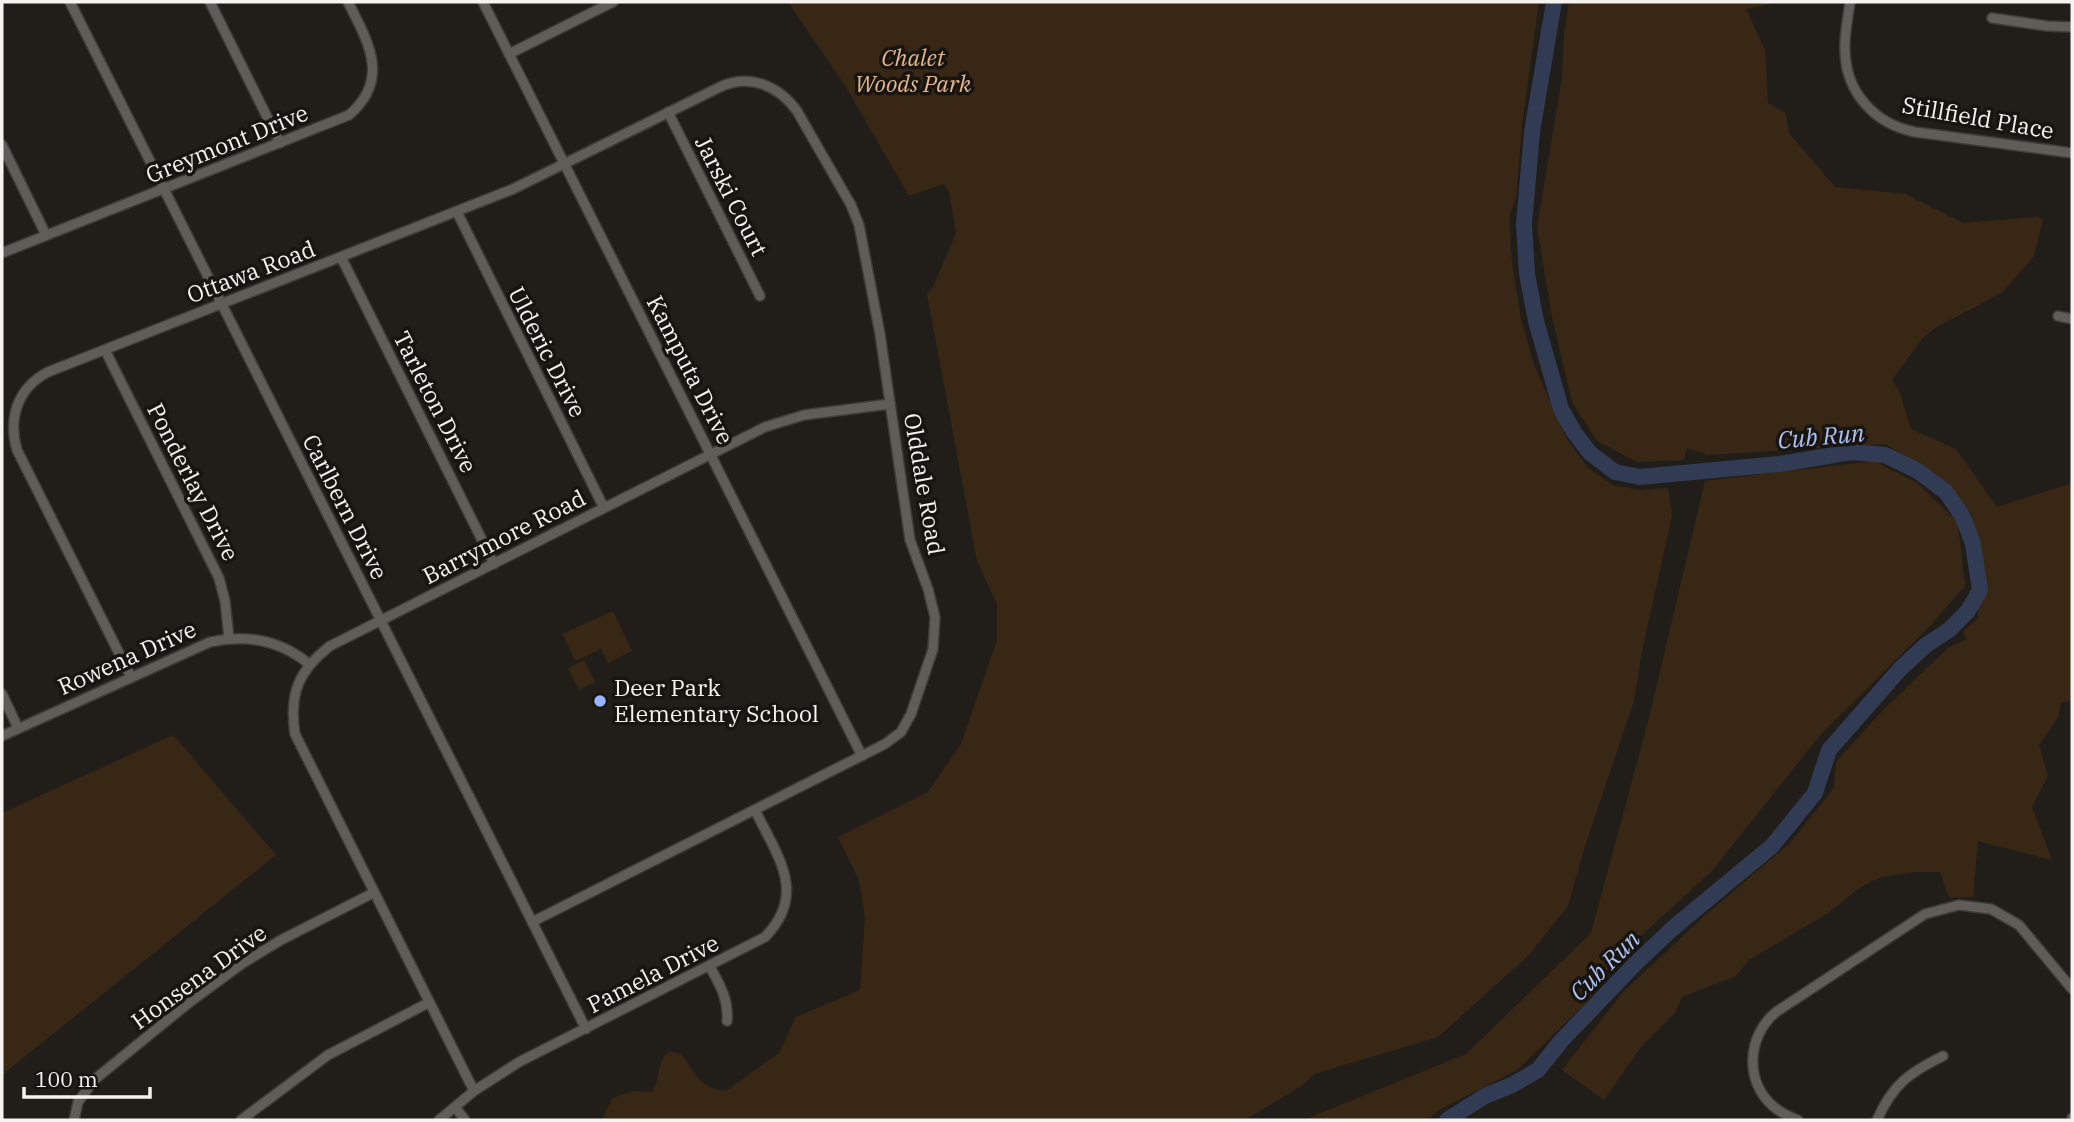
<svg xmlns="http://www.w3.org/2000/svg" width="2074" height="1122" viewBox="0 0 2074 1122" font-family="'IBM Plex Serif',serif">
	<rect width="100%" height="100%" fill="#211e1a"/>
	<g fill="#392715">
		<path d="M788,2h751l-17,123 -6,73 -7,19 3,45 9,57 13,46 33,74 21,29 25,17 27,5 28,-2 4,28 -30,135 -8,50 -49,145 -17,60 -40,50 -90,81 -124,37 -11,11 -58,35h-643l10,-22 22,-7 18,1c10,-13 2,-31 19,-41l10,3c16,19 17,34 45,37l53,-38 17,-36 64,-27 5,-73 -6,-37 -21,-43 90,-45 33,-48 36,-104v-36l-20,-43 -50,-267 6,-7 23,-54 -7,-41 -5,-8 -35,12 -63,-109z"/>
		<path d="M1569,2h211l-34,7 19,41 3,53 18,10 3,20 46,54 70,7 58,29 74,-6 6,2 -9,37 -31,36 -68,36 -13,11 -30,41 7,10 12,39 45,20 41,58 75,-24v218l-11,2 -2,13 -20,29 9,31 -16,31 20,53 -74,-19 -5,56 -24,1 -9,-26h-26l-35,6 -20,10 -29,24 -81,48 -13,16 -54,21 -7,16 -34,34 -37,53 -42,-30 61,-78 79,-74 88,-75 44,-55 2,-26 48,-53 64,-61 18,-9 -3,-8 15,-13 -6,-92 -6,-8 7,-3 -35,-38 -53,-33 -176,11 -22,-7 -3,12 -47,2 -40,-21 -25,-39 -20,-85 -15,-90 25,-150 2,-43z"/>
		<path d="M1874,461l43,22 41,39 7,64 -38,43 -106,105 -110,138 -92,84 -35,49 -67,65 -76,39 -15,11h-123l163,-66 125,-121 57,-211 57,-241z"/>
		<path d="M613,611l19,40 -24,12 -7,-14 -25,12 -14,-27z"/>
		<path d="M584,660l11,22 -16,8 -11,-22z"/>
		<path d="M173,735l103,120 -274,220v-262z"/>
	</g>
	<g fill="none" stroke-linecap="round" stroke-linejoin="round">
		<path stroke="#313b53" stroke-width="16" d="M1447,1120l38,-24 27,-11 26,-15 23,-29 74,-77 38,-36 99,-82 43,-53 14,-43 71,-81 26,-24 23,-15 19,-19 12,-21 -7,-46 -10,-27 -17,-25 -28,-21 -33,-16 -33,-3 -72,12 -140,13 -25,-5 -25,-19 -16,-21 -13,-23 -25,-88 -9,-47 -3,-50 8,-92 22,-130"/>
		<defs>
			<g id="street">
				<path d="M70,2l516,1027"/>
				<path d="M210,2l70,141"/>
				<path d="M483,2l379,754"/>
				<path d="M1850,2c-2,16 -6,33 -5,49 1,42 30,73 70,81l157,21"/>
				<path d="M1992,18l55,8 25,1"/>
				<path d="M509,54l104,-52"/>
				<path d="M668,112l92,184"/>
				<path d="M2,145l44,90"/>
				<path d="M457,212l147,296"/>
				<path d="M2,253l347,-138c42,-36 19,-73 -1,-113"/>
				<path d="M341,257l153,307"/>
				<path d="M2058,316l14,3"/>
				<path d="M105,350l114,228 6,23 4,37"/>
				<path d="M131,677l-114,-227c-9,-31 0,-62 31,-78l465,-183 209,-103c29,-12 57,0 75,25l54,94 8,20 21,109 30,206 18,49 7,28 -2,32 -22,65 -10,18 -16,12 -353,178"/>
				<path d="M2,694l16,34"/>
				<path d="M2,736l208,-94c37,-8 70,-2 99,22"/>
				<path d="M710,967c10,18 19,33 17,54"/>
				<path d="M474,1091l-179,-357c-6,-40 3,-63 35,-88l435,-219 39,-12 86,-11"/>
				<path d="M455,1107l10,13"/>
				<path d="M74,1120l4,-18 16,-22 92,-75 57,-42 38,-23 92,-47"/>
				<path d="M241,1120l87,-65 100,-52"/>
				<path d="M439,1120l35,-29 45,-29 246,-125c43,-44 12,-81 -10,-127"/>
				<path d="M1798,1120c-8,-3 -17,-7 -24,-13 -30,-25 -27,-71 2,-95l149,-98 34,-9 32,4 28,16 53,64"/>
				<path d="M1877,1120c16,-36 32,-47 66,-64"/>
				<path d="M2072,1120v-2"/>
			</g>
		</defs>
		<use href="#street" stroke="#3e3b39" stroke-width="12"/>
		<use href="#street" stroke="#605c57" stroke-width="9"/>
	</g>
	<circle fill="#99b5fd" stroke="#181511" stroke-width="2.5" cx="600" cy="701" r="7"/>
	<g text-anchor="middle" stroke-width="7" stroke-linejoin="round" paint-order="stroke">
		<g font-size="23" font-style="italic" fill="#e1b68c" stroke="#181511">
			<text x="913" y="66">Chalet<tspan x="913" dy="26">Woods Park</tspan></text>
		</g>
		<g font-size="23" fill="#f5f2f0" stroke="#181511">
			<text transform="translate(1978 118) rotate(10)" y="8">Stillfield Place</text>
			<text transform="translate(227 144) rotate(-22)" y="8">Greymont Drive</text>
			<text transform="translate(731 196) rotate(63)" y="8">Jarski Court</text>
			<text transform="translate(251 272) rotate(-21)" y="8">Ottawa Road</text>
			<text transform="translate(547 352) rotate(63)" y="8">Ulderic Drive</text>
			<text transform="translate(690 370) rotate(63)" y="8">Kamputa Drive</text>
			<text transform="translate(435 402) rotate(63)" y="8">Tarleton Drive</text>
			<text transform="translate(193 482) rotate(63)" y="8">Ponderlay Drive</text>
			<text transform="translate(924 484) rotate(80)" y="8">Olddale Road</text>
			<text transform="translate(345 507) rotate(63)" y="8">Carlbern Drive</text>
			<text transform="translate(504 537) rotate(-27)" y="8">Barrymore Road</text>
			<text transform="translate(127 658) rotate(-24)" y="8">Rowena Drive</text>
			<text transform="translate(653 974) rotate(-27)" y="8">Pamela Drive</text>
			<text transform="translate(199 977) rotate(-36)" y="8">Honsena Drive</text>
		</g>
		<g font-size="23" fill="#f5f2f0" stroke="#181511" text-anchor="start">
			<text x="614" y="696">Deer Park<tspan x="614" dy="26">Elementary School</tspan></text>
		</g>
		<g font-size="24" font-style="italic" fill="#adc1f3" stroke="#181511">
			<text transform="translate(1821 437) rotate(-5)" y="8">Cub Run</text>
			<text transform="translate(1605 966) rotate(-45)" y="8">Cub Run</text>
		</g>
	</g>
	<rect width="2074" height="1122" fill="none" stroke="#f5f2f0" stroke-width="7"/>
	<path d="M24 1087v10h126v-10" fill="none" stroke="#f5f2f0" stroke-width="3.5"/>
	<text x="35" y="1087" font-size="21" fill="#f5f2f0" stroke="#181511" stroke-width="5" paint-order="stroke">100 m</text>
</svg>
